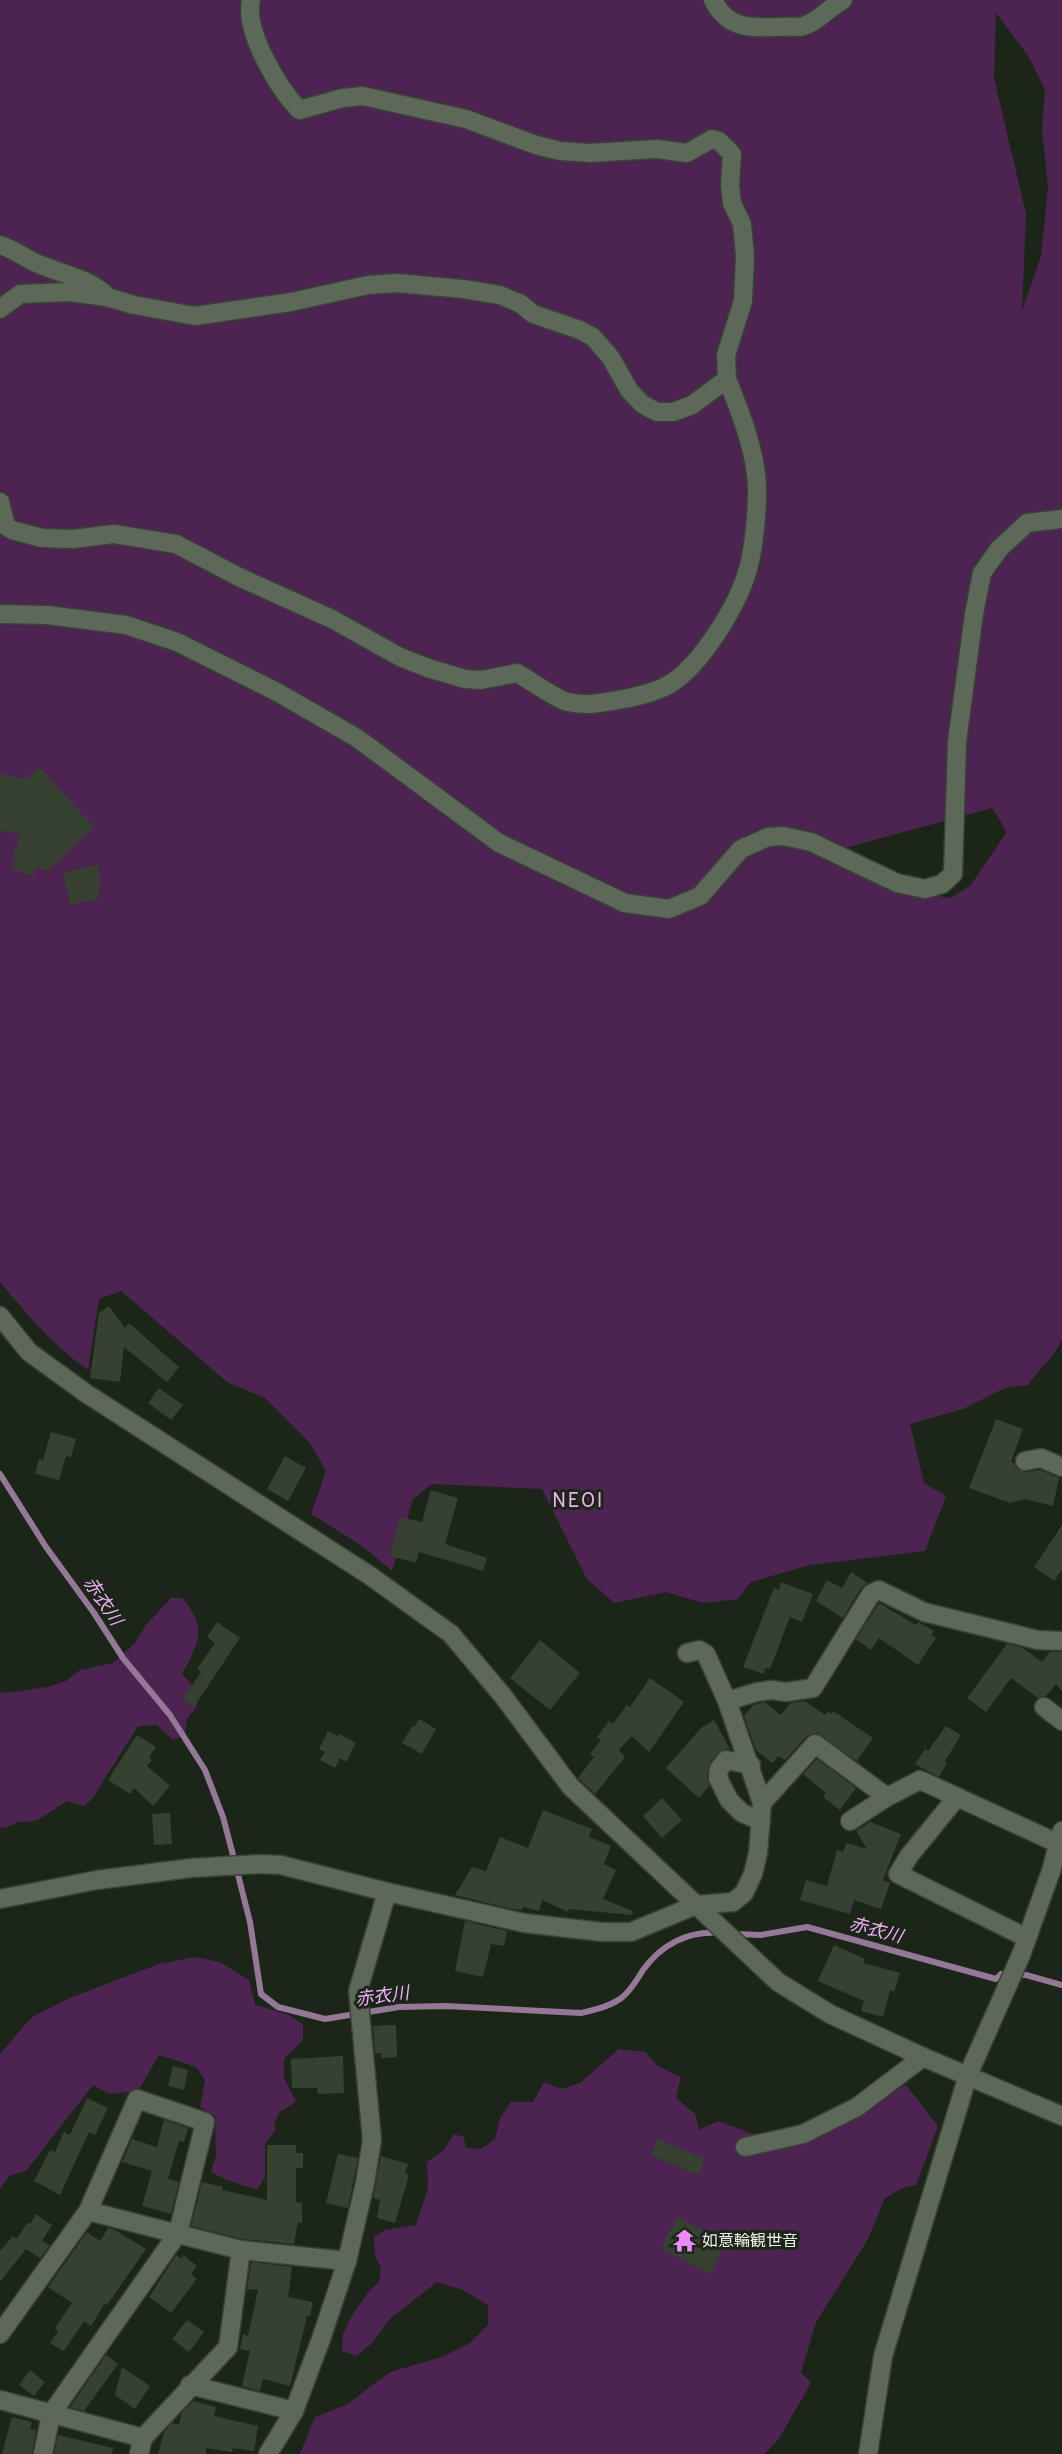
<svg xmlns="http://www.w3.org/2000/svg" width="1062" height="2454" viewBox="0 0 1062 2454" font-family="Overpass,'Noto Sans JP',sans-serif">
	<rect width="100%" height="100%" fill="#1c2618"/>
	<g fill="#4d2352" fill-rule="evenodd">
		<path d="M0,0h1062v1339c-7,18 -23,30 -34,46l-23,3 -42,21 -53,15 14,59 22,13 -21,55 -115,14 -59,17 -13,17 -35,4 -37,-11 -52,11 -27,-24 -45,-90 -110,-5 -19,15 -21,72 -30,-25 -51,-32 15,-43 -16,-28 -45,-45 -38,-16 -106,-91 -22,8 -11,71c-36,-26 -60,-54 -88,-88zM996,13l33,44 16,33 -3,40 6,57 -7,69 -19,55 4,-97 -32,-136zM992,808l15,24 -37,54 -20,12 -48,-8 -72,-38z"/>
		<path d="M171,1598h11c26,29 17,46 0,76l11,12 4,20 -10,13 -2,16 -12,5 -16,-15 -19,1 -46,73 -8,7 -17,-5 -31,20 -18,1 -13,6 -5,-1v-135l7,1 40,-6 19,-6 14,-11 33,-7 21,-19 12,-19z"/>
		<path d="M195,1957l25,5 29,18 6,25 32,9 16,10v16l-19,19v19l12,24 -16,10 -5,10v9l-10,13v33l-8,13c-18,-7 -31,-8 -46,-19l5,-15 -1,-40 -15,-9 5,-27 -9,-13 -37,-12 -21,36 -28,3 -17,-9 -67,86 -16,4 -10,14v-135l32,-37 40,-20 87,-33z"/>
		<path d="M619,2049l26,3 13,14 23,11 -5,21 19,16 4,16 19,-9 71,27 29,-11 69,-44 19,-8 32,41 -22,59 -13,3 -18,10 -17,41 -52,83 -15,50 10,11 -33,57 -14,14h-464l15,-37 31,-12 44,-33 52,-15 28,-14 18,-18v-20l-25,-15 -26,-8 -46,36 -20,26 -15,12 -14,-5 1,-17 9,-19 18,-25 9,-8 2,-14 -6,-13 -1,-18 11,-7 31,-5 12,-37 -1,-26 17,-12 10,-16 10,3 2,11 15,1 14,-10 5,-21 11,-16h22l11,-20 18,7 18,-6z"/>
	</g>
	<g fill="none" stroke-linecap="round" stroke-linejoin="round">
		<g stroke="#957798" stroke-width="6">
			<path d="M0,1474l46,73 48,66 29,45 47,57 35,55 18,47 10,38 17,67 11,72 17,13 47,12 74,-12 47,-1 135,7c13,-3 27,-6 39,-14 9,-6 17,-19 23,-29 18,-25 44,-39 75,-37"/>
			<path d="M734,1934l27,1 46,-8 189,52 5,-5 25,1 36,10"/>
		</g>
	</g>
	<g fill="#364132">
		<path d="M39,767l55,60 -47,44 -11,-4 -3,9 -21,-7 4,-9 -4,-1 8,-24 -20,-5v-56l26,5z"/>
		<path d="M97,865l4,19 -3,1 2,13 -30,7 -7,-32z"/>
		<path d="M109,1306l16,22 4,-5 50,44 -12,15 -43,-35 -4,35 -30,-4 9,-65z"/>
		<path d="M159,1388l24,17 -12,15 -23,-17z"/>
		<path d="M996,1419l27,10 -12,33 3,1 3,6 9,3 14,-2 19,8 -6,28 -28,-7 -15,4 -41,-15z"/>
		<path d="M51,1432l25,7 -5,18 -5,-1 -7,24 -24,-6 4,-15 4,1z"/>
		<path d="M285,1456l21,12 -18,33 -21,-12z"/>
		<path d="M431,1490l27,8 -13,46 42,14 -4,13 -64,-19 -3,11 -26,-7 10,-39 22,5z"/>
		<path d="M1062,1525v45l-8,11 -20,-14z"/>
		<path d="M851,1572l17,11 -7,5 -18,30 -27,-17 11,-21 15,8z"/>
		<path d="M781,1582l32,12 -11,28 -12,-5 -20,52 -5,-1 -1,6 -21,-7 31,-79 5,2z"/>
		<path d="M879,1603l37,22 2,-3 16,9 -3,4 5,3 -18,27 -39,-27 -8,12 -15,-11z"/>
		<path d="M217,1622l23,16 -46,69 -11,-8 18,-27 -4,-3 18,-26 -8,-6z"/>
		<path d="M540,1640l40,33 -30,37 -40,-32z"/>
		<path d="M1007,1644l16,4 19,14 8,-10h12v39l-6,-7 -10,12 -8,2 -27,-20 -25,34 -19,-14z"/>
		<path d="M650,1678l34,24 -35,50 -17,-16 -13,14 6,7 -30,37 -17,-16 16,-21 -4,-3 11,-14 -4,-3 12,-16 4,3 14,-19 3,2z"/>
		<path d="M805,1701l20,14 3,-4 3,3 2,-3 40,27 -16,23 -41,-28 -9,3 -22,24 -7,-4 -6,7 -16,-13 -12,-34 9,-11 12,-3 16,13 9,-12z"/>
		<path d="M419,1719l17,10 -14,25 -20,-11 11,-18 2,2z"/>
		<path d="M714,1720l16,29 -8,1 -12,12 -3,15 2,9 -10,12 -33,-30 36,-41z"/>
		<path d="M946,1726l15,9 -16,26 2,2 -8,14 -24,-13 10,-15 3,2z"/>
		<path d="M328,1731l10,5 1,-2 17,9 -10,19 -6,-4 -5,10 -15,-8 5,-8 -6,-3z"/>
		<path d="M137,1735l19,12 -7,10 3,3 -5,6 23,20 -17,20 -19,-18 -4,6 -22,-14z"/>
		<path d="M817,1759l39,29 -16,22 -17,-13 3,-4 -23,-19z"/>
		<path d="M662,1798l20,22 -20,18 -19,-22z"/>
		<path d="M543,1810l49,19 -3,8 22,9 -7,18 12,6 -13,29 30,12 -1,4 -63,-6 -1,3 -26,-12 -3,11 -16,-4 -1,3 -10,-1 -57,-14 17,-28 14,4 14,-34 28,11z"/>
		<path d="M170,1813l2,31 -18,1 -2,-31z"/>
		<path d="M870,1822l31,12 -18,46 7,3 -9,26 -27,-9 -4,14 -50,-14 6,-20 21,6 10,-36 6,2 3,-9 21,6 -11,-18z"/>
		<path d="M465,1921l42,10 -3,15 -13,-2 -8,33 -28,-6z"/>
		<path d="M834,1945l31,14 -2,4 37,10 -6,19 -4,-2 -7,27 -22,-6 3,-10 -46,-20z"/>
		<path d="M396,2025l1,32 -16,1v-5h-6l-2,-27z"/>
		<path d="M343,2056l1,37 -26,1 -1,-6h-25l-1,-29z"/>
		<path d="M173,2066l15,4 -4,20 -16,-4z"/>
		<path d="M87,2098l21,10 -13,27 -6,-3 -29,63 -26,-14 16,-31 5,2 9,-20 6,3z"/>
		<path d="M164,2120l24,8 -4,14 -5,-1 -11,38 11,3 -8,32 -29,-8 10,-35 -30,-9 10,-23 25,8z"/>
		<path d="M658,2139l47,20 -7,16 -47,-20z"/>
		<path d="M267,2145h29v8h7v15h-7v34l6,1v20l-4,-1 -4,22 -51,-5 -52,-13 11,-44 21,5 -1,3 45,10z"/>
		<path d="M338,2154l20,4 -10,50 -22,-5z"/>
		<path d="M381,2156l27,8 -3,9 4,2 -14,48 -18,-5 3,-18 -7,-2z"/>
		<path d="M36,2214l16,11 -10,16 8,4 -10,13 -14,-9 -26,33v-31l13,-15 4,3 10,-16 3,1z"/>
		<path d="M677,2217l30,15 -5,9 20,11 -13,22 -48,-26z"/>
		<path d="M108,2228l7,2 31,19 -39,56 -2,-2 -14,23 -7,-5 -20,30 -14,-8 8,-12 -3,-3 17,-25 -24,-16 39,-55 13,9z"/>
		<path d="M176,2255l6,4 1,-4 14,11 -6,8 6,5 -26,34 -22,-16z"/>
		<path d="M251,2262l41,5 -4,30 25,5 -3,14h-3l-17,70 -27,-7 -3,12 -18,-5 8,-35 -10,-2 3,-15 5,2 10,-46 -11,-1z"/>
		<path d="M187,2320l17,12 -15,20 -17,-13z"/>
		<path d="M106,2355l12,9 -34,47 -14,-4z"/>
		<path d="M122,2367l28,19 -15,23 -20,-14z"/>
		<path d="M30,2370l15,12 -11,14 -15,-11z"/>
		<path d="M193,2401l23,6 -2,9 44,10 -4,25 -21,-3 -1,4 -26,-4v6h-48l6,-22 8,-9 7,2 3,-13z"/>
		<path d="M12,2417l20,5 -2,7 6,1 -4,24h-30z"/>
		<path d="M58,2435l55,13 -1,6h-58z"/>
	</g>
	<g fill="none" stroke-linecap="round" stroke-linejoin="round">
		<defs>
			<g id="minor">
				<path d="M251,0c-7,32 27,87 48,110l44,-12 20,-2 103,23 70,26 24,6 29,2 68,-4 30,4 25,-14 7,2 13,13 -2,31 2,18 10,21 3,32 -2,45 -17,54 1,24"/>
				<path d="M713,0c18,37 52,25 86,27 16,-2 29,-19 44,-27"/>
				<path d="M0,245c13,4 22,11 34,17 25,12 51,14 72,33"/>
				<path d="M0,309l20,-15 50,-2 37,5 27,8 61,11 96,-14 77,-17 29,-2 66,6 37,6 21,9 12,10 47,16 13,7 18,21 18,32 13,14 15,8h16l19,-7 35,-26c13,32 31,78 30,113 0,23 -3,55 -9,77 -10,36 -46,95 -78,115 -15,9 -35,13 -52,16 -17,3 -32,6 -50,2 -11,-2 -38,-22 -51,-29l-36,7 -16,-1 -37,-11 -28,-11 -68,-38 -93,-42 -63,-33 -62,-10 -42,5 -30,-1 -30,-8 -6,-4 -6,-24"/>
				<path d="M0,614l47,1 79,10 51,17 100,50 80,46 142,105 126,60 44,6 31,-13 41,-47 27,-12 15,-1 28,6 86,41 28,6 17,-5 11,-10 4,-132 17,-128 8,-41 17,-24 28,-26 35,-4"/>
				<path d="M0,1316l29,36 58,42 282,181 82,59 52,62 67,90 208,196 52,32 93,43 139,59"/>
				<path d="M1025,1461l16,-3 21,9"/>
				<path d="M727,1701l30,-9 14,-2 15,2 27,-4 58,-94 8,-4 45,22 114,28 24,1"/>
				<path d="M1044,1707l18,14"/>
				<path d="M751,1765l-25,-5 -7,9 -1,9 11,22 13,13 19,8"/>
				<path d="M957,1797l-48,59 -11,18 129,64"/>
				<path d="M762,1803l53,-59 72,53 33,-17 137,63"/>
				<path d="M850,1821l37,-24"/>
				<path d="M0,1899l97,-19 94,-12 69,-4 21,1 106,27 137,31 78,9h29l65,-27 37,-3 11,-9 9,-19 5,-21 4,-50 -35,-102 -21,-47 -7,-4 -12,3"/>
				<path d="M745,2147l58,-13 54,-27 66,-50"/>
				<path d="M88,2211l153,39 106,11"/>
				<path d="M0,2334l88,-123 49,-112 68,23 -27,111 -127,181 -8,40"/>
				<path d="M190,2385l104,26"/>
				<path d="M0,2400l143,38"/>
				<path d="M139,2454l4,-16 85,-91 13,-97"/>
				<path d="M268,2454l26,-43 27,-72 26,-78 18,-78 7,-43 -14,-149 29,-99"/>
				<path d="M868,2454l15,-98 85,-281 53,-120 30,-84 11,-40"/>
			</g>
		</defs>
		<use href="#minor" stroke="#394137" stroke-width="21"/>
		<use href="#minor" stroke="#5c6858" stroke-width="18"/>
	</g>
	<defs>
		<symbol id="temple-bare" viewBox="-9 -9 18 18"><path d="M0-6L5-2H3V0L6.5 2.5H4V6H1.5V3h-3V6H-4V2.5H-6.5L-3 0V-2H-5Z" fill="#ed8cf9" stroke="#1c2618" stroke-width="2.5" paint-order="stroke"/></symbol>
	</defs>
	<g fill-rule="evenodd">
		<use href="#temple-bare" x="668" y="2224" width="33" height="33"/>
	</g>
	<g text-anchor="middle" stroke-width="6" stroke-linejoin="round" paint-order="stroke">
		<g font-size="16" fill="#ecf3ea" stroke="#1c2618" text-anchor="start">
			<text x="702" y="2246">如意輪観世音</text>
		</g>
		<g font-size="18" font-style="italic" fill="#f2adfa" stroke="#1c2618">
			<text transform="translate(103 1601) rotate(56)" y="6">赤衣川</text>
			<text transform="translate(876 1930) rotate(15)" y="6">赤衣川</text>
			<text transform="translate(382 1996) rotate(-7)" y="6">赤衣川</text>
		</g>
		<g font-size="20" letter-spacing="1.5" fill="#e7b1ec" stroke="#1c2618">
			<text x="578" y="1507">NEOI</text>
		</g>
	</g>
</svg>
